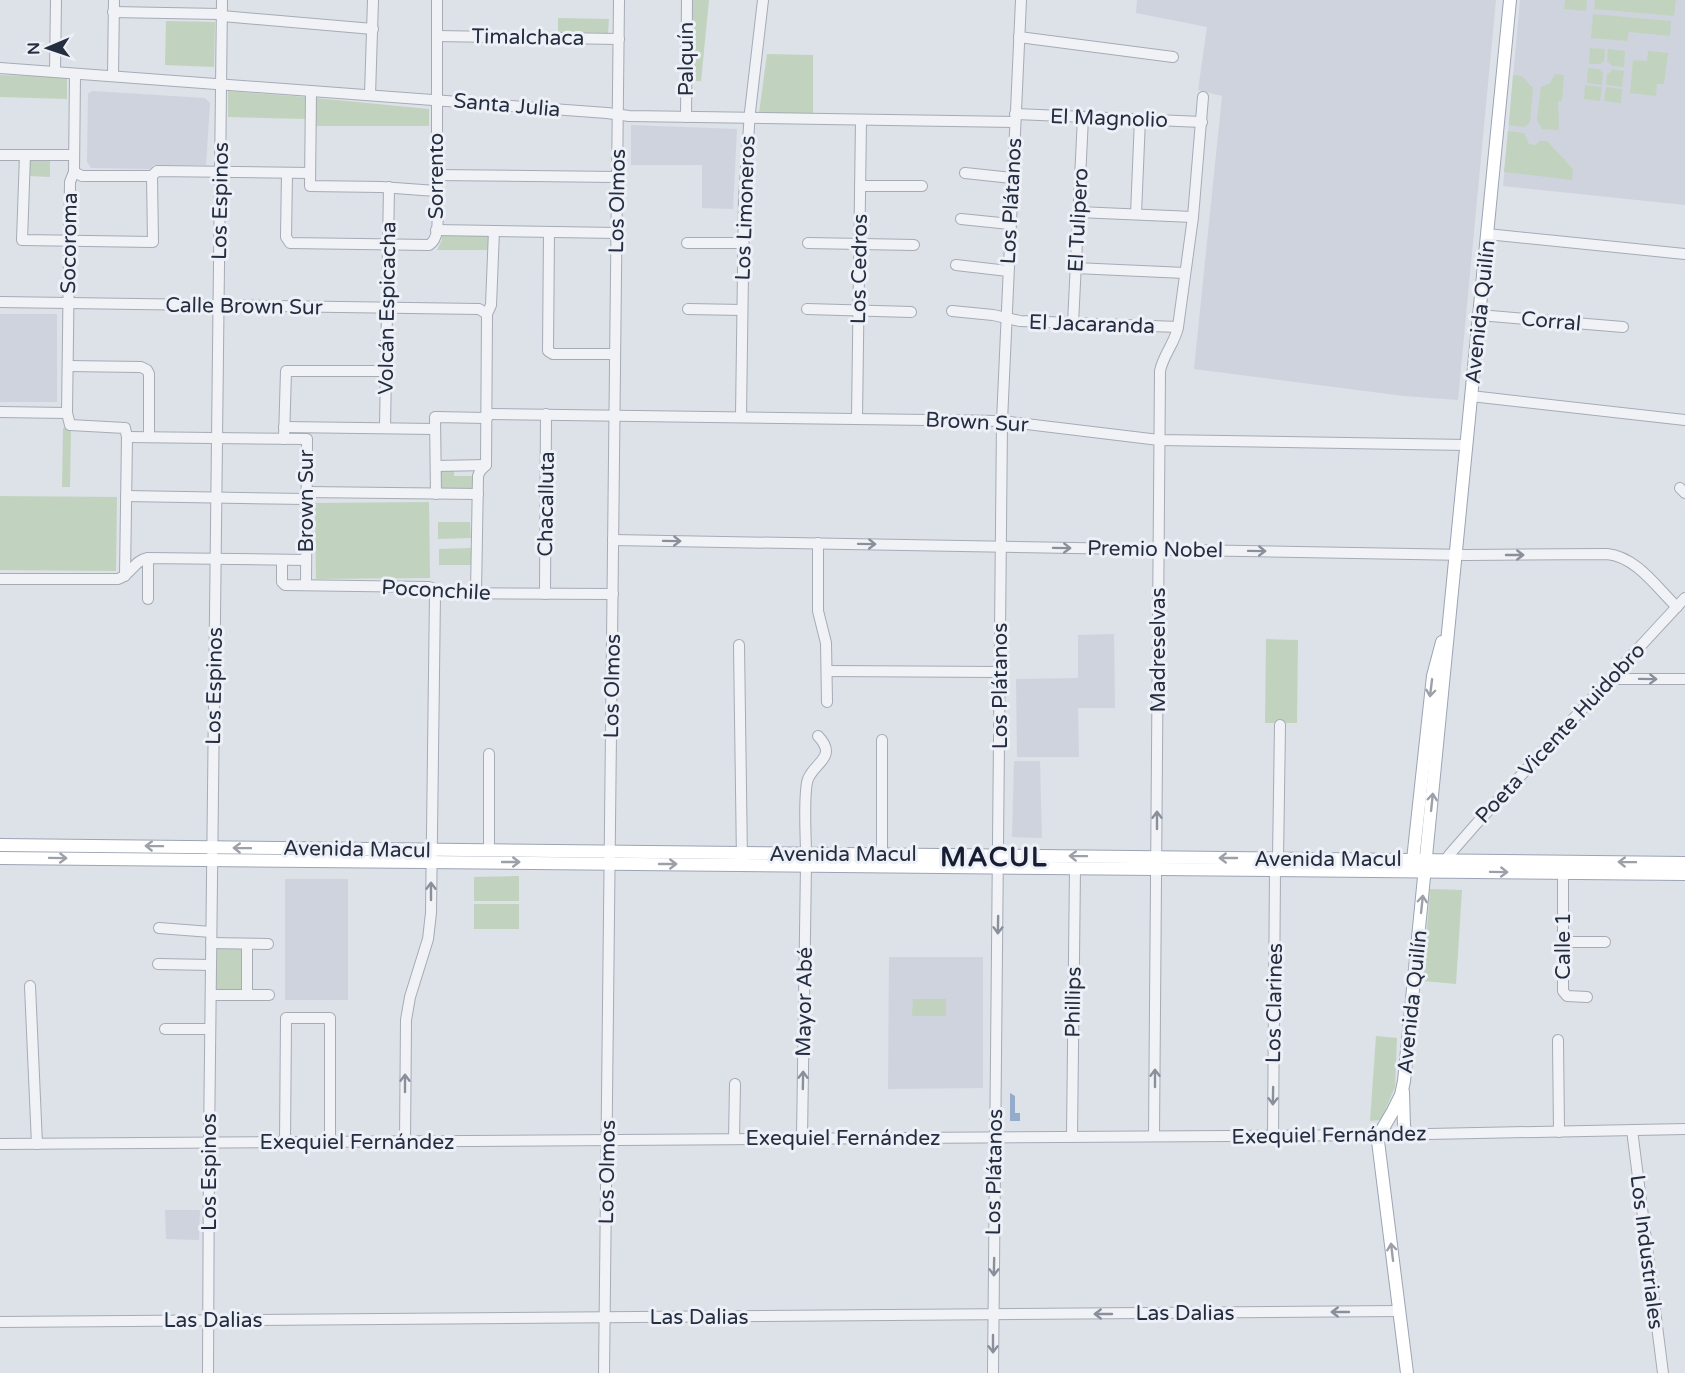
<svg xmlns="http://www.w3.org/2000/svg" width="1685" height="1373" viewBox="0 0 1685 1373" font-family="'Varela Round',sans-serif">
	<rect width="100%" height="100%" fill="#dde1e8"/>
	<g fill="#cfd3de">
		<path d="M1137,0h359l-38,400 -54,-4 -210,-27 28,-273 -24,-6 9,-63 -71,-14z"/>
		<path d="M1520,0h165v205l-182,-19z"/>
		<path d="M92,91l113,7 5,5 -4,62h-53l-3,4 -59,-1 -4,-6 1,-68z"/>
		<path d="M631,125l106,4 -4,80 -31,-1v-43h-71z"/>
		<rect x="0" y="314" width="57" height="88"/>
		<path d="M1114,634l1,74h-37l1,49h-62l-1,-78 62,-1v-43z"/>
		<path d="M1014,761h26l2,77 -30,-1z"/>
		<rect x="285" y="879" width="63" height="121"/>
		<path d="M889,957h94v131l-95,1z"/>
		<path d="M165,1210h35l-1,30 -33,-1z"/>
	</g>
	<g fill="#c1d3be">
		<path d="M693,0h16l-8,81h-9z"/>
		<path d="M1565,0h22l-1,11 -22,-2z"/>
		<path d="M1595,0h81l-2,16 -80,-7z"/>
		<path d="M1593,14l78,7 -1,15 -41,-4 -2,9 -36,-3z"/>
		<path d="M558,18l51,1 -1,14 -50,-1z"/>
		<path d="M166,21l49,1 -1,45 -49,-2z"/>
		<path d="M1590,48l15,1 -1,12 -4,3h-11z"/>
		<path d="M1608,49l17,2 -1,16 -12,-1 -5,-5z"/>
		<path d="M1648,51l20,2 -4,31h-7l-1,12 -26,-3 3,-33 14,1z"/>
		<path d="M767,54l46,1v58h-54z"/>
		<path d="M1588,68l11,1 4,4 -1,12 -15,-2z"/>
		<path d="M1612,69l12,2 -2,16 -16,-2 1,-11 4,-2z"/>
		<path d="M1555,74l9,1 -2,26h-4l1,29 -17,-1 -5,-9 4,-33 9,-4z"/>
		<path d="M0,75l67,2v22l-67,-2z"/>
		<path d="M1513,75l9,1 11,12 -3,34 -5,5 -16,-2z"/>
		<path d="M1585,85l17,2 -2,14 -16,-2z"/>
		<path d="M1606,87l16,2 -1,14 -17,-2z"/>
		<path d="M228,91l78,6v22l-78,-2z"/>
		<path d="M316,98l113,11v17h-113z"/>
		<path d="M1508,131l16,2 5,11 7,1 3,-4h8l26,28 -1,11 -68,-8z"/>
		<path d="M29,161h21v16l-21,-1z"/>
		<path d="M442,234l49,1v15h-54l5,-10z"/>
		<path d="M63,428h8l-1,59h-8z"/>
		<path d="M438,469h16v7h20v15h-35z"/>
		<path d="M0,496l117,1 -1,74 -116,-1z"/>
		<path d="M429,502l1,76 -114,1 -1,-76z"/>
		<path d="M438,522h32l1,16 -33,1z"/>
		<path d="M471,548l1,17h-33v-16z"/>
		<path d="M1266,639l32,1 -1,83h-32z"/>
		<path d="M519,876v25h-45v-24z"/>
		<path d="M1430,889l32,1 -6,94 -33,-3z"/>
		<rect x="474" y="904" width="45" height="25"/>
		<path d="M211,943l36,1v51h-36z"/>
		<path d="M913,999h33v17h-34z"/>
		<path d="M1376,1036l21,2 -2,49 -14,33 -11,1z"/>
	</g>
	<path fill="#95abcc" d="M1010,1093l5,3v17h5v8h-10z"/>
	<g fill="none" stroke-linecap="round" stroke-linejoin="round">
		<defs>
			<g id="minor">
				<path d="M113,12l106,2 3,2 151,13"/>
				<path d="M437,36l182,3"/>
				<path d="M1019,37l154,20"/>
				<path d="M0,68l607,45 22,3 386,6"/>
				<path d="M55,72l1,-72"/>
				<path d="M113,76l1,-76"/>
				<path d="M311,91l-1,95 71,1 55,4"/>
				<path d="M370,95l3,-95"/>
				<path d="M1015,114l187,8"/>
				<path d="M686,117l1,-117"/>
				<path d="M0,155h74"/>
				<path d="M25,155l-3,85 131,2 -1,-66 5,-5 153,2"/>
				<path d="M74,172l8,4h70"/>
				<path d="M287,173l-1,64 4,6 139,2c12,-7 8,-30 8,-42v-203"/>
				<path d="M965,173l47,5"/>
				<path d="M436,175l181,2"/>
				<path d="M860,186h62"/>
				<path d="M1078,212l115,5"/>
				<path d="M1136,214l4,-95"/>
				<path d="M961,219l49,5"/>
				<path d="M436,230l181,3"/>
				<path d="M549,232l-1,119 5,3h62"/>
				<path d="M1487,234l198,20"/>
				<path d="M687,243h56"/>
				<path d="M808,243l106,2"/>
				<path d="M956,265l52,6"/>
				<path d="M1075,268l110,5"/>
				<path d="M0,302l479,7 8,5"/>
				<path d="M688,309l54,1"/>
				<path d="M807,309l104,3"/>
				<path d="M952,311l41,4 27,6 158,6"/>
				<path d="M1479,315l144,12"/>
				<path d="M1073,324l10,-207"/>
				<path d="M68,366l73,1 6,3 2,4v63"/>
				<path d="M1471,396l214,24"/>
				<path d="M0,412l67,1 3,12 55,3 2,9 -2,139"/>
				<path d="M67,413l3,-231 4,-10 1,-98"/>
				<path d="M487,414l515,7 157,19 308,5"/>
				<path d="M741,416l3,-218 6,-86 13,-112"/>
				<path d="M857,418l4,-298"/>
				<path d="M284,427l151,2"/>
				<path d="M385,428l4,-241"/>
				<path d="M127,437l180,2 -1,146"/>
				<path d="M284,439l2,-68h100"/>
				<path d="M436,466l50,-1"/>
				<path d="M1680,488l5,5"/>
				<path d="M306,492l172,2"/>
				<path d="M436,494l-1,-77 52,1"/>
				<path d="M126,496l180,3"/>
				<path d="M613,540l854,15 140,-1c30,3 50,34 70,53"/>
				<path d="M818,543v68l8,32 1,59"/>
				<path d="M282,560v22l3,3 144,2 5,2 1,4"/>
				<path d="M0,579h118c13,-4 16,-19 30,-21l158,2"/>
				<path d="M435,593l178,1"/>
				<path d="M476,593l2,-117 2,-5 6,-6 1,-151 4,-9 3,-74"/>
				<path d="M545,594l1,-180"/>
				<path d="M148,599v-41"/>
				<path d="M739,645l3,216"/>
				<path d="M827,671l173,1"/>
				<path d="M1611,679h74"/>
				<path d="M489,851v-97"/>
				<path d="M806,854c0,-16 -3,-62 2,-75 7,-17 30,-22 10,-43"/>
				<path d="M882,855v-115"/>
				<path d="M1278,859l2,-134"/>
				<path d="M1442,867l7,-12 28,-32 208,-225"/>
				<path d="M1563,873v118l4,5 20,1"/>
				<path d="M159,928l52,4"/>
				<path d="M1563,942h42"/>
				<path d="M211,943l57,1"/>
				<path d="M158,964l53,1"/>
				<path d="M30,986l7,158"/>
				<path d="M211,995h58"/>
				<path d="M247,995v-51"/>
				<path d="M165,1029h45"/>
				<path d="M1558,1040l1,92"/>
				<path d="M1632,1130l31,243"/>
				<path d="M1154,1136l6,-765c3,-16 15,-28 18,-44l15,-110 10,-120"/>
				<path d="M1273,1136l2,-266"/>
				<path d="M1072,1137l3,-269"/>
				<path d="M802,1138l4,-273"/>
				<path d="M734,1139l1,-55"/>
				<path d="M405,1141l1,-121 4,-23 18,-58 3,-26 4,-320"/>
				<path d="M285,1142l1,-124h44v124"/>
				<path d="M0,1144l1379,-9 306,-6"/>
				<path d="M0,1322l1399,-11"/>
				<path d="M208,1373l1,-230 13,-1143"/>
				<path d="M604,1373l15,-1373"/>
				<path d="M993,1373l9,-952 19,-421"/>
			</g>
			<g id="major">
				<path d="M0,845l1685,18"/>
				<path d="M0,858l1685,16"/>
				<path d="M1413,860l20,-184 9,-34"/>
				<path d="M1403,1092l1,35 4,8"/>
				<path d="M1407,1373l-29,-232 1,-6 14,-24 8,-16 3,-14 106,-1081"/>
			</g>
		</defs>
		<use href="#minor" stroke="#a6abb6" stroke-width="12"/>
		<use href="#major" stroke="#9ca4b5" stroke-width="14"/>
		<use href="#minor" stroke="#f0f2f6" stroke-width="10"/>
		<use href="#major" stroke="#fff" stroke-width="12"/>
	</g>
	<defs><path id="oneway-shaft" d="M-6 0H5M1.5-3L5.5 0L1.5 3" fill="none" stroke-width="1.6" stroke-linecap="round" stroke-linejoin="round" transform="scale(1.5)"/></defs>
	<g stroke="#8a909b">
		<use href="#oneway-shaft" transform="translate(672 541) rotate(1)"/>
		<use href="#oneway-shaft" transform="translate(867 544) rotate(1)"/>
		<use href="#oneway-shaft" transform="translate(1062 548) rotate(1)"/>
		<use href="#oneway-shaft" transform="translate(1257 551) rotate(1)"/>
		<use href="#oneway-shaft" transform="translate(1515 555)"/>
		<use href="#oneway-shaft" transform="translate(1648 679) rotate(1)"/>
		<use href="#oneway-shaft" transform="translate(1157 820) rotate(-90)"/>
		<use href="#oneway-shaft" transform="translate(431 891) rotate(-90)"/>
		<use href="#oneway-shaft" transform="translate(998 925) rotate(91)"/>
		<use href="#oneway-shaft" transform="translate(1155 1078) rotate(-90)"/>
		<use href="#oneway-shaft" transform="translate(803 1080) rotate(-89)"/>
		<use href="#oneway-shaft" transform="translate(405 1083) rotate(-90)"/>
		<use href="#oneway-shaft" transform="translate(1273 1096) rotate(91)"/>
		<use href="#oneway-shaft" transform="translate(994 1267) rotate(91)"/>
		<use href="#oneway-shaft" transform="translate(1340 1312) rotate(180)"/>
		<use href="#oneway-shaft" transform="translate(1103 1314) rotate(180)"/>
		<use href="#oneway-shaft" transform="translate(993 1344) rotate(90)"/>
	</g>
	<g stroke="#9da0a9">
		<use href="#oneway-shaft" transform="translate(1431 688) rotate(97)"/>
		<use href="#oneway-shaft" transform="translate(1432 802) rotate(-84)"/>
		<use href="#oneway-shaft" transform="translate(154 846) rotate(-179)"/>
		<use href="#oneway-shaft" transform="translate(242 848) rotate(-179)"/>
		<use href="#oneway-shaft" transform="translate(1078 856) rotate(-179)"/>
		<use href="#oneway-shaft" transform="translate(58 858) rotate(1)"/>
		<use href="#oneway-shaft" transform="translate(1228 858) rotate(-180)"/>
		<use href="#oneway-shaft" transform="translate(511 862)"/>
		<use href="#oneway-shaft" transform="translate(1627 862) rotate(-179)"/>
		<use href="#oneway-shaft" transform="translate(668 864)"/>
		<use href="#oneway-shaft" transform="translate(1499 872) rotate(1)"/>
		<use href="#oneway-shaft" transform="translate(1422 904) rotate(-84)"/>
		<use href="#oneway-shaft" transform="translate(1392 1252) rotate(-97)"/>
	</g>
	<g text-anchor="middle" stroke-width="6" stroke-linejoin="round" paint-order="stroke">
		<g font-size="21" fill="#252d40" stroke="#edf0f6">
			<text transform="translate(528 37) rotate(1)" y="7">Timalchaca</text>
			<text transform="translate(686 59) rotate(-90)" y="7">Palquín</text>
			<text transform="translate(507 105) rotate(5)" y="7">Santa Julia</text>
			<text transform="translate(1109 118) rotate(2)" y="7">El Magnolio</text>
			<text transform="translate(436 176) rotate(-90)" y="7">Sorrento</text>
			<text transform="translate(220 201) rotate(-89)" y="7">Los Espinos</text>
			<text transform="translate(617 201) rotate(-89)" y="7">Los Olmos</text>
			<text transform="translate(1011 201) rotate(-87)" y="7">Los Plátanos</text>
			<text transform="translate(745 208) rotate(-88)" y="7">Los Limoneros</text>
			<text transform="translate(1078 220) rotate(-87)" y="7">El Tulipero</text>
			<text transform="translate(69 243) rotate(-89)" y="7">Socoroma</text>
			<text transform="translate(859 269) rotate(-89)" y="7">Los Cedros</text>
			<text transform="translate(244 306) rotate(1)" y="7">Calle Brown Sur</text>
			<text transform="translate(387 308) rotate(-89)" y="7">Volcán Espicacha</text>
			<text transform="translate(1480 312) rotate(-84)" y="7">Avenida Quilín</text>
			<text transform="translate(1551 321) rotate(5)" y="7">Corral</text>
			<text transform="translate(1092 324) rotate(2)" y="7">El Jacaranda</text>
			<text transform="translate(977 422) rotate(3)" y="7">Brown Sur</text>
			<text transform="translate(306 501) rotate(-90)" y="7">Brown Sur</text>
			<text transform="translate(546 504) rotate(-89)" y="7">Chacalluta</text>
			<text transform="translate(1155 549) rotate(1)" y="7">Premio Nobel</text>
			<text transform="translate(436 590) rotate(3)" y="7">Poconchile</text>
			<text transform="translate(1158 650) rotate(-90)" y="7">Madreselvas</text>
			<text transform="translate(214 686) rotate(-89)" y="7">Los Espinos</text>
			<text transform="translate(612 686) rotate(-89)" y="7">Los Olmos</text>
			<text transform="translate(1000 686) rotate(-90)" y="7">Los Plátanos</text>
			<text transform="translate(1560 733) rotate(-47)" y="7">Poeta Vicente Huidobro</text>
			<text transform="translate(357 849) rotate(1)" y="7">Avenida Macul</text>
			<text x="843" y="861">Avenida Macul</text>
			<text x="1328" y="866">Avenida Macul</text>
			<text transform="translate(1563 946) rotate(-90)" y="7">Calle 1</text>
			<text transform="translate(804 1002) rotate(-89)" y="7">Mayor Abé</text>
			<text transform="translate(1073 1002) rotate(-89)" y="7">Phillips</text>
			<text transform="translate(1412 1002) rotate(-84)" y="7">Avenida Quilín</text>
			<text transform="translate(1274 1003) rotate(-89)" y="7">Los Clarines</text>
			<text transform="translate(1329 1135) rotate(-1)" y="7">Exequiel Fernández</text>
			<text x="843" y="1145">Exequiel Fernández</text>
			<text x="357" y="1149">Exequiel Fernández</text>
			<text transform="translate(209 1172) rotate(-90)" y="7">Los Espinos</text>
			<text transform="translate(607 1172) rotate(-89)" y="7">Los Olmos</text>
			<text transform="translate(994 1172) rotate(-89)" y="7">Los Plátanos</text>
			<text transform="translate(1647 1252) rotate(83)" y="7">Los Industriales</text>
			<text x="1185" y="1320">Las Dalias</text>
			<text x="699" y="1324">Las Dalias</text>
			<text x="213" y="1327">Las Dalias</text>
		</g>
		<g font-size="27" font-weight="bold" letter-spacing="1.5" fill="#181e31" stroke="#edf0f6">
			<text x="994" y="866">MACUL</text>
		</g>
	</g>
	<g transform="translate(48 48) rotate(268)" stroke="#edf0f6" stroke-width="4.5" paint-order="stroke">
	<path d="M0-4.5L10 22L0 15L-10 22Z" fill="#252d40"/>
	<text y="-9" font-size="16" font-weight="bold" text-anchor="middle" fill="#252d40">N</text>
	</g>
</svg>
